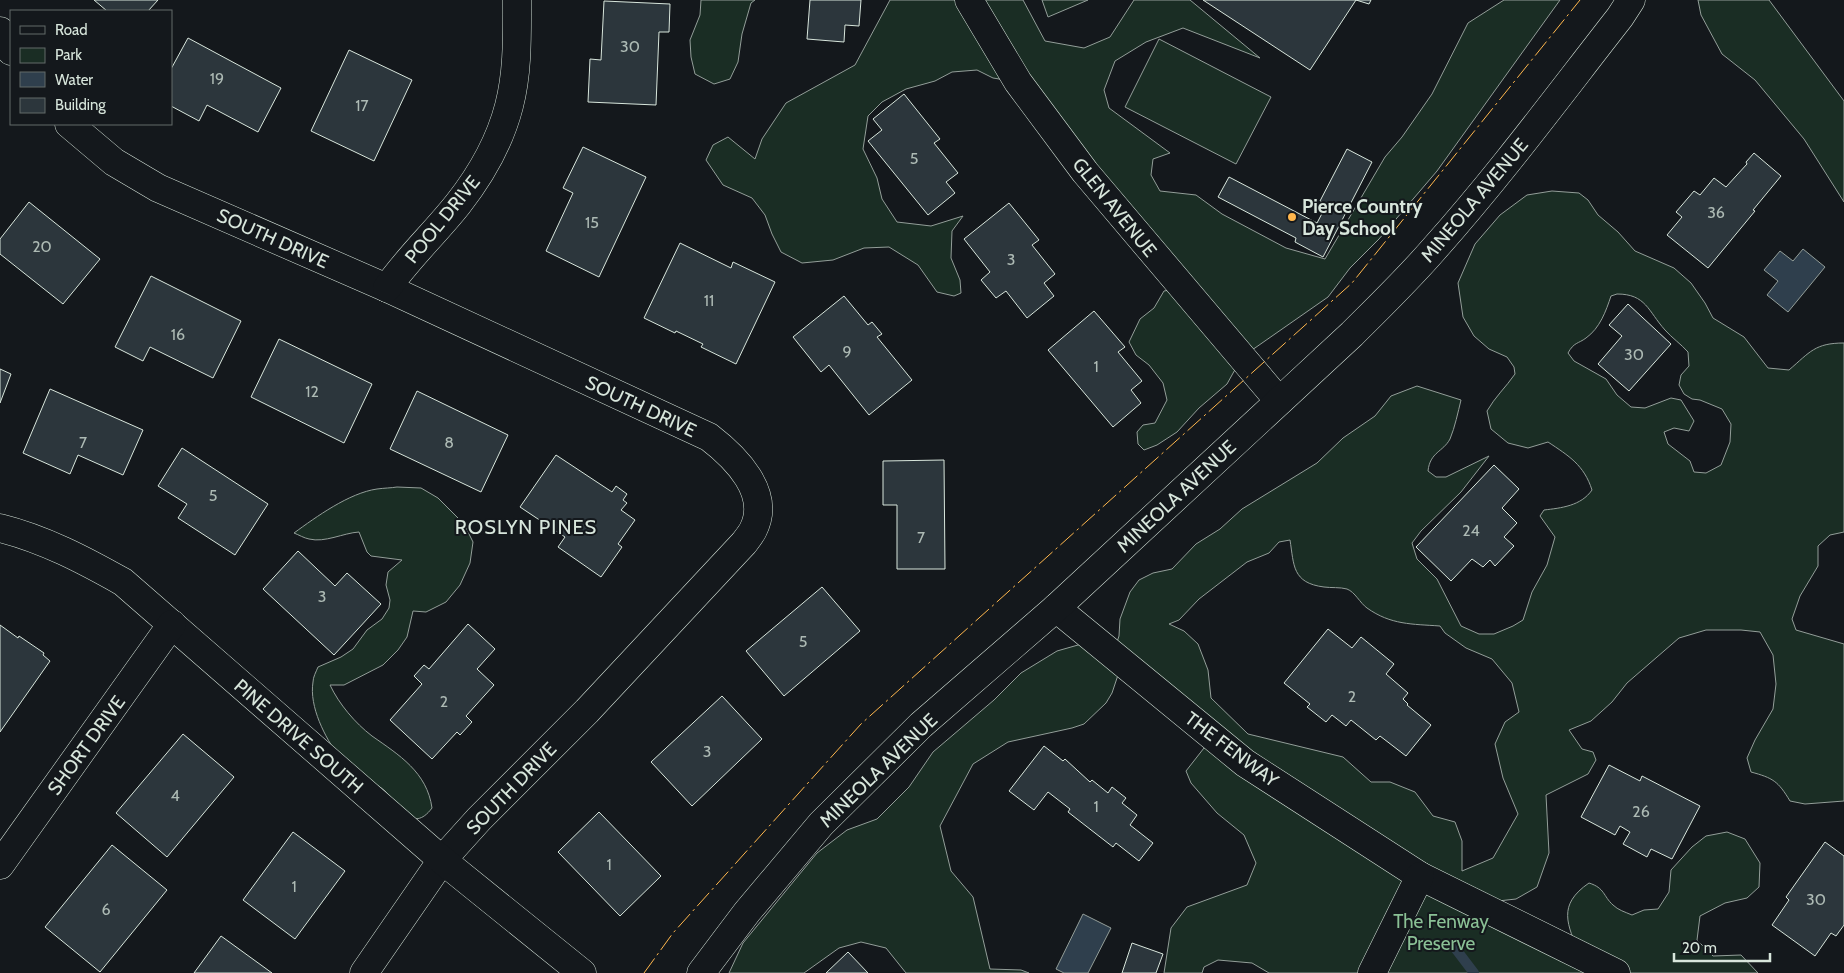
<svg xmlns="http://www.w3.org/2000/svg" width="1844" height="973" viewBox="0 0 1844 973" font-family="Cabin,sans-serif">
	<rect width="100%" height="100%" fill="#14181c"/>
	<g fill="#1a2d24" stroke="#939e99" fill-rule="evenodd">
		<path d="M701,0h54l-4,3 -9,31 -4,28 -8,17 -16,5 -19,-10 -4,-17 -1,-17 10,-25z"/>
		<path d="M890,0h133l22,41 39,7 26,-11 24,-37h56l70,58 -77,-30 -37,14 -31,19 -11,29 5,18 61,45 -17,6 -2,16 9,16 36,4 26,19 64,34 39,11 60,-102 17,-20 30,-43 36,-71 36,-23h56l-123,171 -58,68 -29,29 -22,29 -86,60 -15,27 -28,24 -22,24 -20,13 -13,5 -6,-6 -1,-12 6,-7 12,-2 12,-23 -4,-17 -14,-18 -13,-10 -7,-13 11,-23 14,-11 10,-17 18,-3 -164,-206 -25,-4 -16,-8 -25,2 -17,9 -29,8 -24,13 -14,14 -5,33 14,29 5,21 15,23 34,4 32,-10 -11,15 -1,27 9,22 1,13 -7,3 -17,-4 -19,-27 -29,-18 -25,1 -31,12 -31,3 -21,-11 -9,-18 -7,-19 -13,-17 -29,-13 -17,-25 7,-15 15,-8 27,22 7,-20 24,-36 69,-38z"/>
		<path d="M1042,0h46l-40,17z"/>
		<path d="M1698,0h71l75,101v101l-40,-63 -49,-59 -33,-26 -21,-39z"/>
		<path d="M1159,39l112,58 -35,67 -111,-57z"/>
		<path d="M1552,191l27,2 9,7 10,15 20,17 17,19 39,17 17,15 14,20 8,15 31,19 24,31 21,2c21,-18 26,-27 55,-27v189l-14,3 -12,11v20l-18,30 -8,23 4,11 48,14v157l-39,3 -15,-3c-12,-20 -17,-23 -39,-29l-4,-14 8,-18 18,-31 3,-25 -3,-29 -13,-23 -19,-2h-35l-27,8 -52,45 -15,19 -21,19 -22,9 13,19 11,3 3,8 -8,14 -42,21 3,58 -12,34 -21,12 -18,2 82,54c-13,-31 -23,-50 9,-72 16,5 14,13 24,22 5,5 12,7 19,10l12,-5 14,-1 11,-17 2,-22 21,-23 14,-11 21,-4 18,7 15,24 -1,24 -12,11 -22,5 -25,13 -3,24 16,16 28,-1 17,18h-489l-17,-10 -34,-3 -14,7 -2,6h-38l7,-45 16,-21 60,-22 9,-22 -12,-28 -27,-22 -26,-30 -5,-12 18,-23 24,-7 -109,-69 -7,21 -6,10 -22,21 -12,4 -64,14 -35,22 -33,62 11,45 22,26 17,72 31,1 8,3h-123l-20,-25 -25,-6 -22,6 -35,25h-75l14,-30 74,-90 30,-23 30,-11 32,-32 24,-35 61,-52 27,-27 36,-22 28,-8 31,2 3,-9 1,-17 10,-27 9,-12 14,-7 19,-4 24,-25 24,-15 22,-20 75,-46 26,-25 32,-22 16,-20 26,-10 44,14c-3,12 -6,27 -11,39 -7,13 -20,13 -22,32l8,6h10l43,-21 -28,36 -40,39 -9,12 5,16 20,20 24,47 18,8h15l19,-8 10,-6 9,-28 15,-27 8,-28 -15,-21 4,-6c17,-2 37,-4 48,-20 -8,-25 -23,-34 -44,-48l-20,6 -20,-5 -17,-14 -4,-18c8,-14 19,-24 28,-37l-1,-7 -7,-10 -18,-8 -15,-13 -11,-19 -5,-34 17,-39 25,-29 27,-20zM1617,294c29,0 31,17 48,36 7,8 16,14 23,22l1,14 -8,9 -2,10 5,9 8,5 8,1 22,9 9,15 -1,18 -9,23 -15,8 -12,-1 -4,-11 -22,-17 -4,-12 10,-4 15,3 5,-10 -13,-21 -10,-2 -26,10 -14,-1 -14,-12 -11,-16 -32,-18 -6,-8c6,-11 10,-9 18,-15 14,-10 20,-27 25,-42zM1290,540c4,25 2,43 34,47 7,1 16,0 23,2 8,3 13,14 20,19 24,17 45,16 73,18l5,7 21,15 26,11 20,24 7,29 -14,10 -10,22 8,34 15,36 -25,44 -31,13v-30l-7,-19 -22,-6 -18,-24 -25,-10h-19l-28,-25 -95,-23 -37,-36 -3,-28 -10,-26 -14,-13 -15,-7 10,-4 20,-21 48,-37 22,-9 10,-11z"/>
		<path d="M397,487l24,1 17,10 26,26 9,18 -3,21 -10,22 -14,17 -20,10 -13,-1 -6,26 -9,13 -15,15 -39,20h-14c9,19 25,38 42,51 27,19 55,36 60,72 -20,27 -34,-4 -47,-17 -7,-7 -18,-9 -26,-15 -7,-6 -15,-12 -20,-19 -14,-20 -30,-50 -26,-75 0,-5 3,-10 5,-15l23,-10 12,-8 14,-19 15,-11 7,-11 1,-8 -4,-15 2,-13 14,-12 -31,-4 -4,-4 -8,-20c-16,1 -34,11 -50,7 -5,-1 -10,-4 -15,-6 22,-16 55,-40 83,-44 7,-1 14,-1 20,-2z"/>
	</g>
	<g fill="#2f3f4d" stroke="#939e99">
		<path d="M1803,249l22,18 -37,45 -21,-17 11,-14 -14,-11 16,-19 13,10z"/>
		<path d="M1083,914l28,14 -23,45h-24l-8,-4 2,-4z"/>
	</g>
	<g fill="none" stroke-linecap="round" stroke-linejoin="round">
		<path stroke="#2f3f4d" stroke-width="10" d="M1452,944l22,29"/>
	</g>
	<g fill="#2c363c" stroke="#d8e6dc">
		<path d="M94,0h64l-10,11h-41z"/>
		<path d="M810,0h51l-2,26 -14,-1 -1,17 -37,-3z"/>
		<path d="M1203,0h168l-2,4 -13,-4 -46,70z"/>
		<path d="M604,1l66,3 -1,28h-10l-3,73 -68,-3 2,-43 11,1z"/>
		<path d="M188,38l93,50 -23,44 -51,-27 -8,16 -28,-15v-37z"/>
		<path d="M349,50l63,30 -38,81 -63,-30z"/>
		<path d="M904,94l36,45 -6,4 24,30 -12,9 9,11 -27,22 -60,-74 14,-11 -9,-11z"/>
		<path d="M583,147l63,30 -47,100 -53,-26 27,-58 -10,-5z"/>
		<path d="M1347,149l25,13 -49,95 -28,-15 1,-4 -78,-41 11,-20 88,46 10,-19 -7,-3z"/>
		<path d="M1754,153l27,23 -28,34 2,1 -47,57 -41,-33 15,-18 -6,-5 18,-21 6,4 14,-17 12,9 21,-23 -1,-2z"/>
		<path d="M29,202l71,57 -37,45 -63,-50v-15z"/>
		<path d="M1009,203l30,37 -7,5 23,29 -11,9 10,13 -27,22 -21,-27 -10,7 -15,-18 9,-8 -26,-33z"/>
		<path d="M680,243l51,25 2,-6 42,20 -39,82 -35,-17 2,-3 -27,-13 -1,2 -31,-15z"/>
		<path d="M151,276l90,45 -28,57 -63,-31 -7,14 -28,-14z"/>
		<path d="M844,296l24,29 4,-3 10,12 -5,3 35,43 -43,35 -40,-50 -8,7 -28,-35z"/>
		<path d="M1628,304l43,40 -42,47 -31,-27 24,-28 -13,-11z"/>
		<path d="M1094,311l31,36 -7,5 24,29 -11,9 10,13 -28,24 -65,-77z"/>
		<path d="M279,339l93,45 -28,59 -93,-46z"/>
		<path d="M0,369l11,5 -11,29z"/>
		<path d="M50,389l93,41 -20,45 -45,-20 -8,19 -47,-21z"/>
		<path d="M417,391l91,44 -27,57 -91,-43z"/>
		<path d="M182,448l86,56 -33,51 -57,-37 9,-14 -29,-18z"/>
		<path d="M556,455l56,37 4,-6 11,8 -4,6 4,3 -6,7 14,10 -17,24 4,3 -21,30 -43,-30 7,-10 -45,-30z"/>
		<path d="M944,460l1,109h-48v-64h-14v-44z"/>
		<path d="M1494,465l25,24 -17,19 15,15 -13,14 10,9 -19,20 -5,-6 -7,7 -11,-8 -21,22 -35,-34z"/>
		<path d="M298,551l37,35 12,-13 34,31 -47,51 -71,-66z"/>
		<path d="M822,587l38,44 -76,65 -38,-45z"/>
		<path d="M468,624l27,25 -18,20 17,16 -28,31 6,6 -12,13 -3,-3 -25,27 -42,-39 32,-36 -8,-8 10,-11 5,4z"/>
		<path d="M0,625l18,13 1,-2 25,17 -1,2 7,6 -50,71z"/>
		<path d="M1328,629l24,19 9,-11 33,27 -8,10 22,19 -5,6 5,5 -1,1 24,20 -25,31 -26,-20 -4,4 -25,-20 -5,6 -14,-11 -6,7 -19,-15 3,-3 -26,-21z"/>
		<path d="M722,696l40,43 -70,67 -41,-44z"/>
		<path d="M183,734l51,43 -67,80 -51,-44z"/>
		<path d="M1044,746l19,15 2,-2 25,23 2,-2 16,13 4,-6 14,11 -4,5 15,12 -7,10 23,18 -14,18 -23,-18 -3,4 -45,-35 2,-3 -22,-17 -14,18 -25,-19z"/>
		<path d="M1609,765l31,16 2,-5 58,30 -28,53 -21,-10 -4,8 -24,-13 7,-12 -10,-6 -5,9 -34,-18z"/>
		<path d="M599,812l62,64 -41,40 -62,-64z"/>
		<path d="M293,832l52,39 -50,68 -52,-39z"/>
		<path d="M1825,842l19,14v69l-8,11 -5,-3 -16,23 -43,-31 17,-25 -3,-3z"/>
		<path d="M112,845l55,45 -67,82 -55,-45z"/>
		<path d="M221,936l51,37h-78z"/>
		<path d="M1132,943l31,11 -7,19h-34z"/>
		<path d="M848,952l20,21h-42z"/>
	</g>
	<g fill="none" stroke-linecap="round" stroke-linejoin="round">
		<defs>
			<g id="street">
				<path d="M969,0l49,82 67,90 194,229"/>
				<path d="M0,31l11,20"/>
				<path d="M69,124l45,38 44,26 229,100 322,149c26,20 63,56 44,93 -2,4 -6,9 -9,13l-157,168 -108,108 -37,41 -78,113"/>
				<path d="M387,288c21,-30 48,-55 71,-84 22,-28 42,-63 51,-98 9,-34 8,-71 8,-106"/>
				<path d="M0,528c44,11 84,32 123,54l319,278 140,113"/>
				<path d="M1056,608l189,155 175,113 196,97"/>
				<path d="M0,865l172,-241"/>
				<path d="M1372,973l48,-97"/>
			</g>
			<path id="secondary" d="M701,973l46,-61 74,-88 100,-99 135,-117 296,-274c28,-28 56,-55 82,-85 66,-74 125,-154 186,-232l11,-17"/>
		</defs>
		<use href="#street" stroke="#d8e6dc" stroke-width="29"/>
		<use href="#secondary" stroke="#d8e6dc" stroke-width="29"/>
		<use href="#street" stroke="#14181c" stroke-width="28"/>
		<use href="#secondary" stroke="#14181c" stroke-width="28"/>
		<path stroke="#ffb74d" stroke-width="1" stroke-dasharray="18 4 2.5 4" stroke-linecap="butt" d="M644,973l29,-40 188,-209 491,-441 228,-283"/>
	</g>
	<circle fill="#ffb74d" stroke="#14181c" stroke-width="2" cx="1292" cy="217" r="5"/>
	<g text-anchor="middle" stroke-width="4" stroke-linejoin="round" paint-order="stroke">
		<g font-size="16" fill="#adbab4">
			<text x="630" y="52">30</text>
			<text x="217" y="84">19</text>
			<text x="362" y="111">17</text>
			<text x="914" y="164">5</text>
			<text x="1716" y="218">36</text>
			<text x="592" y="228">15</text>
			<text x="42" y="252">20</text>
			<text x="1011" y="265">3</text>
			<text x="709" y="306">11</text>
			<text x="178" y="340">16</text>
			<text x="847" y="357">9</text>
			<text x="1634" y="360">30</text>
			<text x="1096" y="372">1</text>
			<text x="312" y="397">12</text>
			<text x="83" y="448">7</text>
			<text x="449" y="448">8</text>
			<text x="213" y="501">5</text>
			<text x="1471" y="536">24</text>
			<text x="921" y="543">7</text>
			<text x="322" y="602">3</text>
			<text x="803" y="647">5</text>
			<text x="1352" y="702">2</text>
			<text x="444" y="707">2</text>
			<text x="707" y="757">3</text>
			<text x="175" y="801">4</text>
			<text x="1096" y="812">1</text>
			<text x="1641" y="817">26</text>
			<text x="609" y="870">1</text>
			<text x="294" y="892">1</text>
			<text x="1816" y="905">30</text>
			<text x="106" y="915">6</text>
		</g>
		<g font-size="19" fill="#d8e6dc" stroke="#14181c">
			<text transform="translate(1474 200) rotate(-50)" y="7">MINEOLA AVENUE</text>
			<text transform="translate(1115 207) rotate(51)" y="7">GLEN AVENUE</text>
			<text transform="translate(442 219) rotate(-51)" y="7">POOL DRIVE</text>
			<text transform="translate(273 238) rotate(24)" y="7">SOUTH DRIVE</text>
			<text transform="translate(641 406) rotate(25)" y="7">SOUTH DRIVE</text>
			<text transform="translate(1176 496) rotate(-43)" y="7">MINEOLA AVENUE</text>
			<text transform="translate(299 736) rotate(41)" y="7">PINE DRIVE SOUTH</text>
			<text transform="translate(86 745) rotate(-54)" y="7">SHORT DRIVE</text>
			<text transform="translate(1232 749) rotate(37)" y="7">THE FENWAY</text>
			<text transform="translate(878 770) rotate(-44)" y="7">MINEOLA AVENUE</text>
			<text transform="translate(511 788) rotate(-46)" y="7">SOUTH DRIVE</text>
		</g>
		<g font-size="19" font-weight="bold" fill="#d8e6dc" stroke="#14181c" text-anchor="start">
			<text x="1302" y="213">Pierce Country<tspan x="1302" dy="22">Day School</tspan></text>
		</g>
		<g font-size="19" fill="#8ac095" stroke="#14181c">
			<text x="1441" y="928">The Fenway<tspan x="1441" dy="22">Preserve</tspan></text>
		</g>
		<g font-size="20" letter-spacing="1" fill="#d8e6dc" stroke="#14181c">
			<text x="526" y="534">ROSLYN PINES</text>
		</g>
	</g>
	<rect x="10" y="10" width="162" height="115" fill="#14181c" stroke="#626a69"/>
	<rect x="20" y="26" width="25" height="8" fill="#14181c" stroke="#626a69"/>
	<text x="55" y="35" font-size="15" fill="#d8e6dc">Road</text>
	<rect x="20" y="48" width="25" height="15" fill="#1a2d24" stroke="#626a69"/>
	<text x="55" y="60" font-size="15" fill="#d8e6dc">Park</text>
	<rect x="20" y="72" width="25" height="15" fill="#2f3f4d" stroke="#626a69"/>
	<text x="55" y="85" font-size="15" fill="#d8e6dc">Water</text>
	<rect x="20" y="98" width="25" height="15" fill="#2c363c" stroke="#626a69"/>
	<text x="55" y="110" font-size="15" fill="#d8e6dc">Building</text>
	<path d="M1674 953v8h96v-8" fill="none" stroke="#d8e6dc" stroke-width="2.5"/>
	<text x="1682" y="953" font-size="15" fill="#d8e6dc" stroke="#14181c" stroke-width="4" paint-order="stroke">20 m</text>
</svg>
